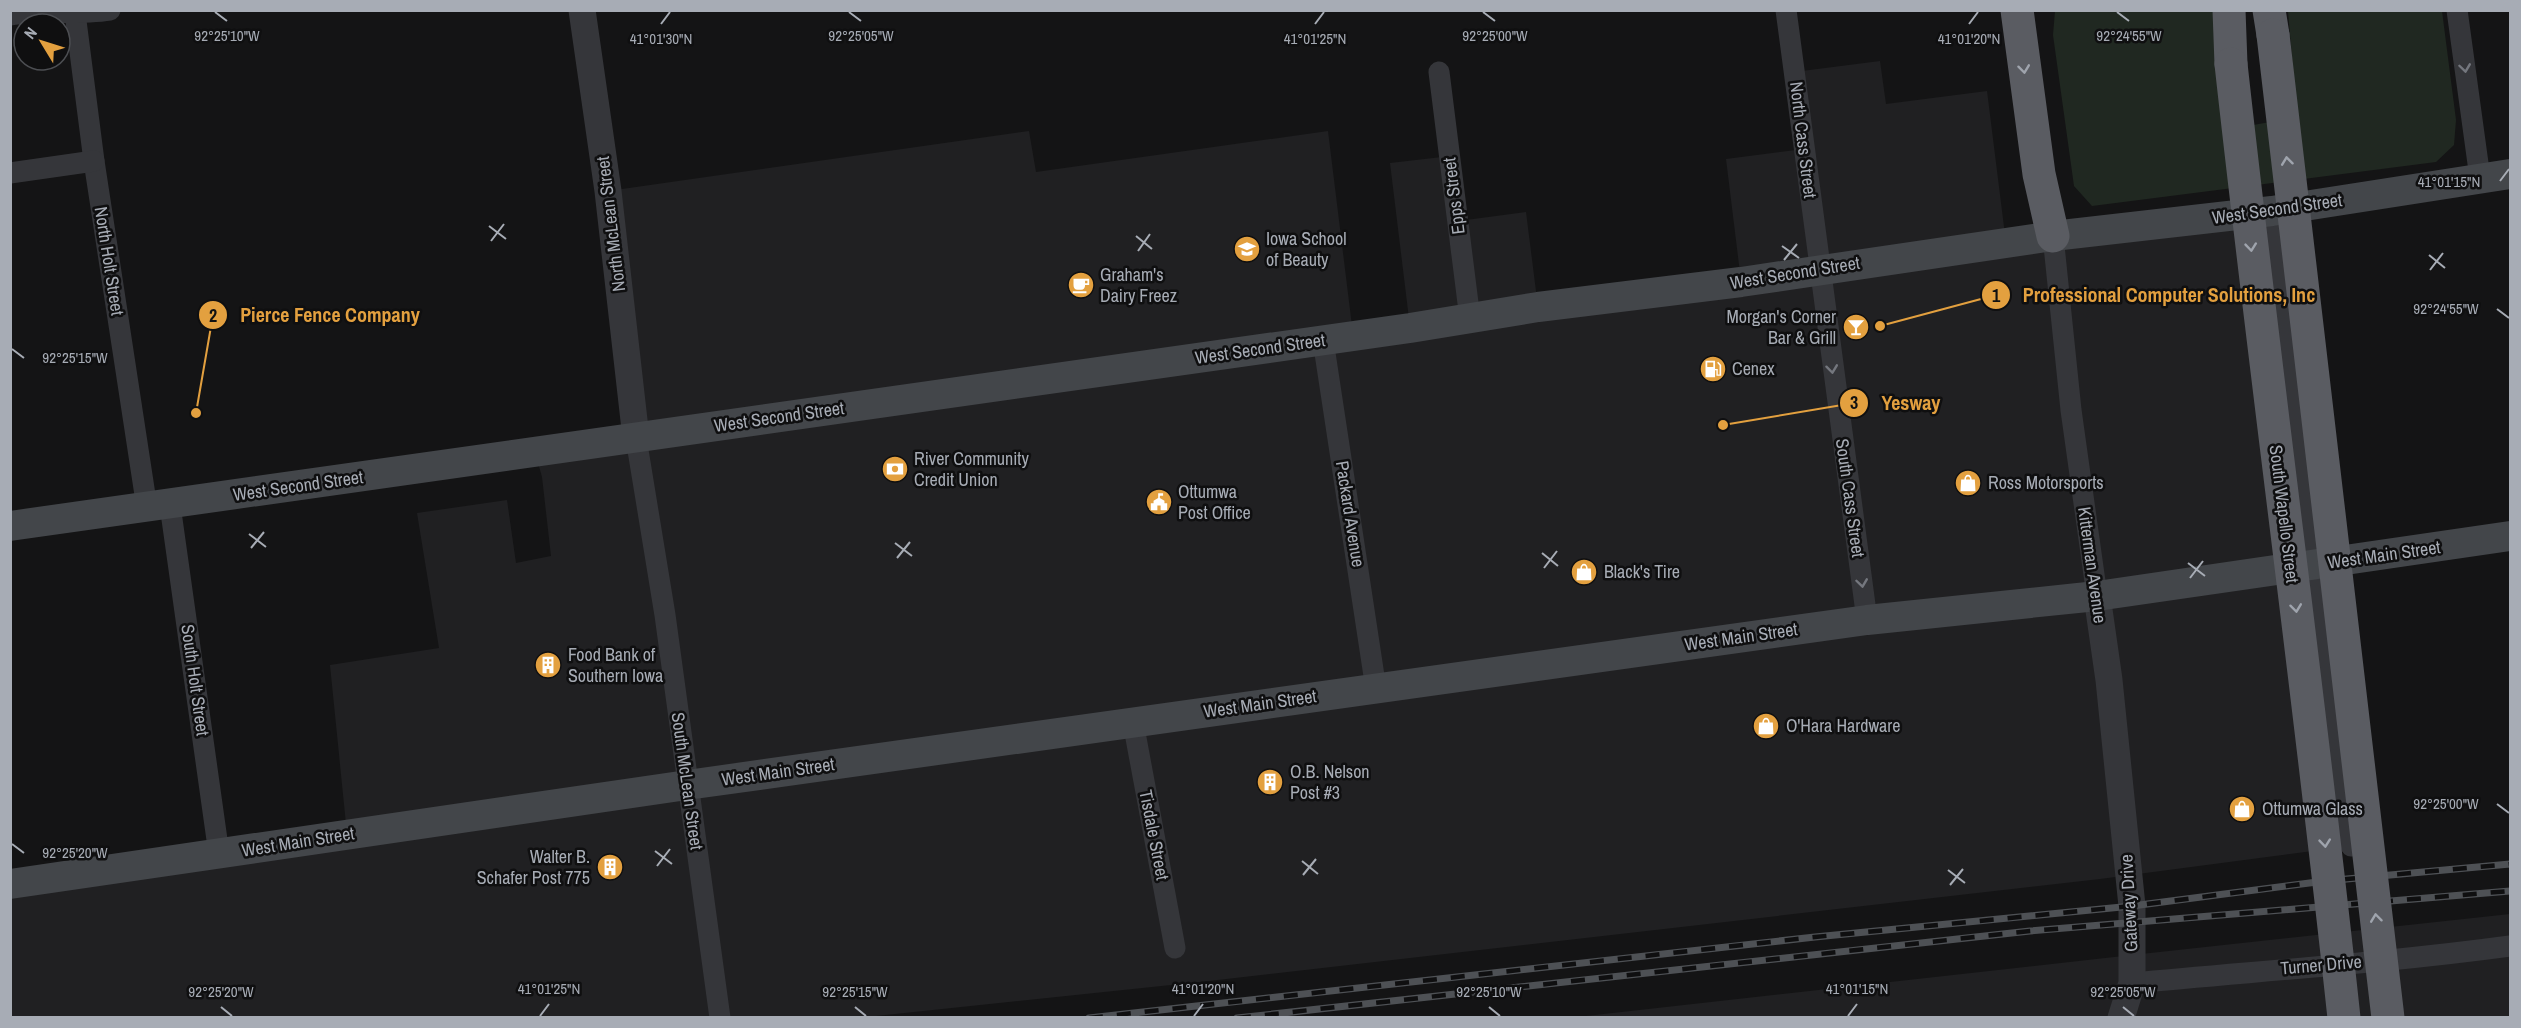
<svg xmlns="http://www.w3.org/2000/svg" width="2521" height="1028" viewBox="0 0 2521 1028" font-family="'Archivo Narrow',sans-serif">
	<rect width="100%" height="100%" fill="#141415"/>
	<g fill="#202022">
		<path d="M1880,61l6,43 101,-13 19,152 266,-32 79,635 -251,33 -891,102 -352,37 -846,-1 -1,-133 337,-50 -17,-169 109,-17 -22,-135 90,-13 9,63 35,-7 -9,-79 -7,-25 101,-15 -28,-246 421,-60 7,41 292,-41 25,203 57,-7 -20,-164 52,-6 9,65 75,-10 12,95 203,-26 -15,-122 78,-10 -10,-77z"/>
		<path d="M2510,914v103l-942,1 564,-63z"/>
	</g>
	<path fill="#202821" d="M2055,11h158l18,118 66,-12 -9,-106h154l14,109 -2,25 -18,17 -344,44 -18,-20 -21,-151z"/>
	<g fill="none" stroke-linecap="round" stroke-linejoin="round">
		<g stroke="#35363a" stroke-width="21">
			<path d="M1786,10l81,610"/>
			<path d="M2457,10l23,168"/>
			<path d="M75,13l19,148 53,347"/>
			<path d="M10,15c34,-5 67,0 100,-5"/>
			<path d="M1439,72l31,247"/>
			<path d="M10,173l84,-12"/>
			<path d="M2272,211l79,635"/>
			<path d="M2053,236l18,174 26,186"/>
			<path d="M1323,340l53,349"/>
			<path d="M636,438l29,177 55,403"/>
			<path d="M170,505l49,349"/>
			<path d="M1133,722l42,226"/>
			<path d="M2132,983c126,-12 253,-20 378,-37"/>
		</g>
		<g stroke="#35363a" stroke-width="27">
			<path d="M582,10l26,181 28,247"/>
			<path d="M2097,596l12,84 23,226v77l-11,35"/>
		</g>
		<g stroke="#43464a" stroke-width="30">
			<path d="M10,526l1400,-198 128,-21 203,-25 312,-46 219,-25 238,-37"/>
			<path d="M10,884l677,-99 1180,-165 230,-24 413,-60"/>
		</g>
		<g stroke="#5a5c62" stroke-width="33">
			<path d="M2017,10l22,164 14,62"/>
			<path d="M2229,10l2,54"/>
			<path d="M2269,10l4,25"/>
		</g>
		<defs>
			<g id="rail">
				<path d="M1089,1018l726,-81 317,-31 193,-25 185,-17"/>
				<path d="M1237,1018l793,-87 480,-40"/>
			</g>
		</defs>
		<use href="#rail" stroke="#4e5155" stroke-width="7"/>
		<use href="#rail" stroke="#0f0f10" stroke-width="4.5" stroke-dasharray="14" stroke-linecap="butt"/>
		<g stroke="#5a5c62" stroke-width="33">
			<path d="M2273,35l115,983"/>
			<path d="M2231,64c35,318 79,635 113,954"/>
		</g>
	</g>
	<defs><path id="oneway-chevron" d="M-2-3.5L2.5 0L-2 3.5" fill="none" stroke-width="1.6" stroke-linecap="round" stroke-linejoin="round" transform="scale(1.5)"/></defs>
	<g stroke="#74777e">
		<use href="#oneway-chevron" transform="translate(2465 68) rotate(82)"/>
		<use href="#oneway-chevron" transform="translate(1832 369) rotate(83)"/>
		<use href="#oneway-chevron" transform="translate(1862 583) rotate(82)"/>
	</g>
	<g stroke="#9fa4ad">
		<use href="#oneway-chevron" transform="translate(2024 69) rotate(83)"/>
		<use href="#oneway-chevron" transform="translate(2287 161) rotate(-97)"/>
		<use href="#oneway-chevron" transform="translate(2251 247) rotate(84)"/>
		<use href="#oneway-chevron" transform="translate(2296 608) rotate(83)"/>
		<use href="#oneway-chevron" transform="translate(2325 843) rotate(84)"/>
		<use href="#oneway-chevron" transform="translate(2376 918) rotate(-97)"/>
	</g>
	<path fill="none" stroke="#a7acb5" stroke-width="2" d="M215,12l12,9M849,12l12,9M1483,12l12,9M2117,12l12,9M661,24l9,-12M1315,24l9,-12M1969,24l9,-12M2500,181l9,-12M489,226l17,13M1136,236l16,13M491,241l13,-17M1782,246l17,12M1138,251l12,-17M2429,255l16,13M1784,260l13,-16M2430,270l13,-17M2497,309l12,9M12,349l12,9M249,534l17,13M895,543l17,13M251,548l13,-16M1542,553l16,13M897,558l13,-16M2188,563l17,13M1544,568l13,-17M2190,578l13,-17M2497,804l12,9M12,844l12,9M655,851l17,13M1302,861l16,13M657,866l13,-17M1948,870l17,13M1303,875l13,-16M1950,885l13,-16M221,1007l11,9M855,1007l11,9M1489,1007l11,9M2123,1007l11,9M540,1016l9,-12M1194,1016l9,-12M1848,1016l9,-12"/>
	<defs>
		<symbol id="school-disc" viewBox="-11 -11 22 22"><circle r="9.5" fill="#e3a03f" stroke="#0f0f10"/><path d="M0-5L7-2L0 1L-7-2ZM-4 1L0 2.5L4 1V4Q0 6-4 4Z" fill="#fff"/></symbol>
		<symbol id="cafe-disc" viewBox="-11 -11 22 22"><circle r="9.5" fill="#e3a03f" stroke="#0f0f10"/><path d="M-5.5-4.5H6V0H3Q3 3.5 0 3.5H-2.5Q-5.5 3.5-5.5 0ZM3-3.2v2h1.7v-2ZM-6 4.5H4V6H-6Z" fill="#fff"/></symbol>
		<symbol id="bar-disc" viewBox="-11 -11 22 22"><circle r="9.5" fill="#e3a03f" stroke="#0f0f10"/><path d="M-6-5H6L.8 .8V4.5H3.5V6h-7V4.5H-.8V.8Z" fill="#fff"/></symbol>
		<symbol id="fuel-disc" viewBox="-11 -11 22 22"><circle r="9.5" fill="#e3a03f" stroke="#0f0f10"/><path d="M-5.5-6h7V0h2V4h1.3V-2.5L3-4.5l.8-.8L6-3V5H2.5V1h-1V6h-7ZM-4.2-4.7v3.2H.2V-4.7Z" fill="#fff"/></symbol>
		<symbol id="bank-disc" viewBox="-11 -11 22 22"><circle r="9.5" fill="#e3a03f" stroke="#0f0f10"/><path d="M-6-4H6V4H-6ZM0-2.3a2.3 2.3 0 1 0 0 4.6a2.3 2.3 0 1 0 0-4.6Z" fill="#fff"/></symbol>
		<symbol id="shop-disc" viewBox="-11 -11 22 22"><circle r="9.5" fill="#e3a03f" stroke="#0f0f10"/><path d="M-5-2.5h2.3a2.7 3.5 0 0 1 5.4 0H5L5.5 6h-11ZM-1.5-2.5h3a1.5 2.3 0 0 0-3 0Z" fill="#fff"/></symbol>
		<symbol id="civic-disc" viewBox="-11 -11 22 22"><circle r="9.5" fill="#e3a03f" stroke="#0f0f10"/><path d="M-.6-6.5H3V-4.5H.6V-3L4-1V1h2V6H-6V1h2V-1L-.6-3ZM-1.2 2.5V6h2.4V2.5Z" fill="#fff"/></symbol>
		<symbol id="building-disc" viewBox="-11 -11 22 22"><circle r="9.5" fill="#e3a03f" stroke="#0f0f10"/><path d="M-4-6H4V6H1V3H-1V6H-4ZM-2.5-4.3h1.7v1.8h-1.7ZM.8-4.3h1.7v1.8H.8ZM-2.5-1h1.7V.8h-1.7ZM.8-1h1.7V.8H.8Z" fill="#fff"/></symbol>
	</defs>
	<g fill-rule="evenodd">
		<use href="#school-disc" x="1232" y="234" width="30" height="30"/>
		<use href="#cafe-disc" x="1066" y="270" width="30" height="30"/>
		<use href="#bar-disc" x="1841" y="312" width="30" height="30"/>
		<use href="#fuel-disc" x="1698" y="354" width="30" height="30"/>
		<use href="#bank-disc" x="880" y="454" width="30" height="30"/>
		<use href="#shop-disc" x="1953" y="468" width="30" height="30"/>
		<use href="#civic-disc" x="1144" y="487" width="30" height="30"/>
		<use href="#shop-disc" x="1569" y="557" width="30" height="30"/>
		<use href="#building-disc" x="533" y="650" width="30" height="30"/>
		<use href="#shop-disc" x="1751" y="711" width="30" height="30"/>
		<use href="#building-disc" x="1255" y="767" width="30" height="30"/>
		<use href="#shop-disc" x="2227" y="794" width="30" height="30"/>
		<use href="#building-disc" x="595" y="852" width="30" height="30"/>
	</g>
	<g text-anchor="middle" stroke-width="5" stroke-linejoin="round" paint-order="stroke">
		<g font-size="18" fill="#a7acb5" stroke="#0f0f10">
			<text transform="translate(1803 140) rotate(83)" y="6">North Cass Street</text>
			<text transform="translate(1454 196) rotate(-97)" y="6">Epps Street</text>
			<text transform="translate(2277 209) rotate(-8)" y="6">West Second Street</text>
			<text transform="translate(611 224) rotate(-97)" y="6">North McLean Street</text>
			<text transform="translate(109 261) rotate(81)" y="6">North Holt Street</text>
			<text transform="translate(1795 273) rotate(-9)" y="6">West Second Street</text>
			<text transform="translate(1260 349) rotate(-8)" y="6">West Second Street</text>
			<text transform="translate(779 417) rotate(-8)" y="6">West Second Street</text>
			<text transform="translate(298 486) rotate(-8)" y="6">West Second Street</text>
			<text transform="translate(1850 498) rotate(82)" y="6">South Cass Street</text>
			<text transform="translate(1350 514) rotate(81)" y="6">Packard Avenue</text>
			<text transform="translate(2284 514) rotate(83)" y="6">South Wapello Street</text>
			<text transform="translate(2384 555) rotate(-8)" y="6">West Main Street</text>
			<text transform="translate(2092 565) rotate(82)" y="6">Kitterman Avenue</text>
			<text transform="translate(1741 637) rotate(-8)" y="6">West Main Street</text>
			<text transform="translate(195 680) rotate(82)" y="6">South Holt Street</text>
			<text transform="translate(1260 704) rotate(-8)" y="6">West Main Street</text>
			<text transform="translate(778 772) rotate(-8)" y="6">West Main Street</text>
			<text transform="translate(687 781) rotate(82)" y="6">South McLean Street</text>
			<text transform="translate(1154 835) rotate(79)" y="6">Tisdale Street</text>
			<text transform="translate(298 842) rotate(-9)" y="6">West Main Street</text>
			<text transform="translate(2129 903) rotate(-93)" y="6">Gateway Drive</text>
			<text transform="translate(2321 965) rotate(-5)" y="6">Turner Drive</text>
		</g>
		<g font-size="18" fill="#a7acb5" stroke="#0f0f10" text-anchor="start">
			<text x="1266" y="245">Iowa School<tspan x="1266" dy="21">of Beauty</tspan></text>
			<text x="1100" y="281">Graham's<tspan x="1100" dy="21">Dairy Freez</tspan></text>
			<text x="1836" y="323" text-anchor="end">Morgan's Corner<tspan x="1836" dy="21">Bar &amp; Grill</tspan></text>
			<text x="1732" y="375">Cenex</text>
			<text x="914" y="465">River Community<tspan x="914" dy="21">Credit Union</tspan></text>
			<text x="1988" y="489">Ross Motorsports</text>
			<text x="1178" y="498">Ottumwa<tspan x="1178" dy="21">Post Office</tspan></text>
			<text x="1604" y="578">Black's Tire</text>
			<text x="568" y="661">Food Bank of<tspan x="568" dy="21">Southern Iowa</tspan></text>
			<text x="1786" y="732">O'Hara Hardware</text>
			<text x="1290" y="778">O.B. Nelson<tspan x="1290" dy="21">Post #3</tspan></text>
			<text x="2262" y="815">Ottumwa Glass</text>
			<text x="590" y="863" text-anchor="end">Walter B.<tspan x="590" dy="21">Schafer Post 775</tspan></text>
		</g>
	</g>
	<g font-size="15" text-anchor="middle" fill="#a7acb5" stroke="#0f0f10" stroke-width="5" stroke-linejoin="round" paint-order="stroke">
		<text x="1495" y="41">92°25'00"W</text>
		<text x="227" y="41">92°25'10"W</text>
		<text x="861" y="41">92°25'05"W</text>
		<text x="2129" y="41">92°24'55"W</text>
		<text x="661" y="44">41°01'30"N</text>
		<text x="1315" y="44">41°01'25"N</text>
		<text x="1969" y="44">41°01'20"N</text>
		<text x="2449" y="187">41°01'15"N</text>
		<text x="2446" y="314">92°24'55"W</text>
		<text x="75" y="363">92°25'15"W</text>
		<text x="2446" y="809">92°25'00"W</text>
		<text x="75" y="858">92°25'20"W</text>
		<text x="549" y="994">41°01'25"N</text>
		<text x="1203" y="994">41°01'20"N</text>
		<text x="1857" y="994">41°01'15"N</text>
		<text x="221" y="997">92°25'20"W</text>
		<text x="855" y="997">92°25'15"W</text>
		<text x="1489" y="997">92°25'10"W</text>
		<text x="2123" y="997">92°25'05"W</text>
	</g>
	<path fill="none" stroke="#e3a03f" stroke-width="2" d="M1880 326L1996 295M196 413L213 315M1723 425L1854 403"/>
	<g fill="#e3a03f" stroke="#0f0f10" stroke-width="2">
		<circle cx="1880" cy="326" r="6"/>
		<circle cx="196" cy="413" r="6"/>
		<circle cx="1723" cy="425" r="6"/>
		<circle cx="1996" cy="295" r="15"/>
		<circle cx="213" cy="315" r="15"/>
		<circle cx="1854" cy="403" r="15"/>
	</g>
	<g font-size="18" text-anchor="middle" font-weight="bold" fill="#111">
		<text x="1996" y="302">1</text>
		<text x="213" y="322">2</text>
		<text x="1854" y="409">3</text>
	</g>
	<g font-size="20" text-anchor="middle" font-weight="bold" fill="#e3a03f" stroke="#0f0f10" stroke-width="5" stroke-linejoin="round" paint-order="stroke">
		<text x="2169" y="302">Professional Computer Solutions, Inc</text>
		<text x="330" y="322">Pierce Fence Company</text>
		<text x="1911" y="410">Yesway</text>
	</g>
	<rect width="2521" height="1028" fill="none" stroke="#a7acb5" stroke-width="24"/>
	<g transform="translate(42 42) rotate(308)"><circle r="28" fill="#0f0f10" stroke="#4c4e52" stroke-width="1.5"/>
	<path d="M0-4.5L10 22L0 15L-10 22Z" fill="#e3a03f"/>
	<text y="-9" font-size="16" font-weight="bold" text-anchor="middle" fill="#a7acb5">N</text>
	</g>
</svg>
